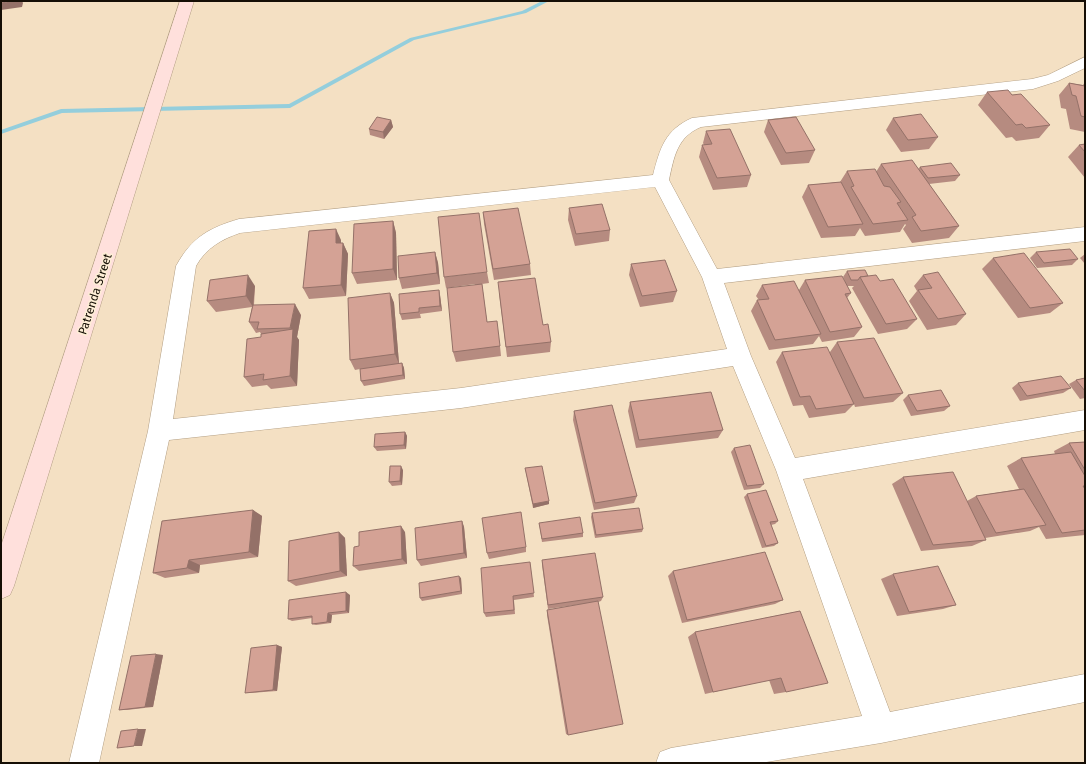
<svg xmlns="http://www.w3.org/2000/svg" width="1086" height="764" viewBox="0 0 1086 764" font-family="'Fira Sans',sans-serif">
	<rect width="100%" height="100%" fill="#f4e0c3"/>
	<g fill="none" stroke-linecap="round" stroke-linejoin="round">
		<path fill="#94cedc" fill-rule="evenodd" d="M542,1h7l-23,12 -112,27 -124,68 -228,5 -61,21v-4l60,-21 228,-5 121,-66 112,-27z"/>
		<defs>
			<path id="street" d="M1085,57v11l-27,13 -25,8 -332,38c-24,10 -27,30 -32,53l48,89 368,-42v14l-361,42 27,73 44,102 290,-48v20l-282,49 87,233 195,-38v28l-204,41 -121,20h-104l4,-11 11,-4 191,-32 -86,-246 -43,-104 -272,42 -292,32 -70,323h-30l79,-332 28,-165c16,-29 33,-38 63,-47l414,-44c7,-27 12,-45 39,-57l340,-39 16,-4zM655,187l47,90 25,72 -266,39 -288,31 23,-153c10,-18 26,-27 44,-33z"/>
			<path id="secondary" d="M180,1h14l-180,585 -4,9 -9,4v-53z"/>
		</defs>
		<use href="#street" stroke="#b29e83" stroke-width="1"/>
		<use href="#secondary" stroke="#b29e83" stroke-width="1"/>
		<use href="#street" fill="#fff" fill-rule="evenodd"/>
		<use href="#secondary" fill="#ffe0dc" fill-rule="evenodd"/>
	</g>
	<g fill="#b68b80">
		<path d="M1085,82v50l-15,-3 -4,-20 -5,-1 -2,-13 10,-12 14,2z"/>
		<path d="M987,92l25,3 38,30 -11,13 -23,3 -4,-4 -6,1 -28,-33z"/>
		<path d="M893,118l45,19 -9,12 -28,3 -15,-22z"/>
		<path d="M391,120l2,7 -9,12 -14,-4 -1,-6z"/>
		<path d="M768,120l47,30 -6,13 -28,2 -17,-33z"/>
		<path d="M706,131l45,44 -4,12 -34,3 -14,-33 3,-12h2l-1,-2z"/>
		<path d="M1085,144v34l-17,-21 11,-12z"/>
		<path d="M881,164l37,5 2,-2 40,8 -5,6 -26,3 30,42 -10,12 -37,5 -9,-14 3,-4 -1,-1 -5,8 -35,4 -5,-8 -5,8 -34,2 -19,-41 6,-12 32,-3 7,-11 29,1z"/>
		<path d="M569,208l41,22 -1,11 -34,5 -7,-26z"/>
		<path d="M483,212l47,52 1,11 -37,5 -10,-56z"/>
		<path d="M393,221l3,12 1,47 -40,4 -5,-11z"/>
		<path d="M341,240v3h2l5,11 -2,42 -37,3 -6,-11z"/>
		<path d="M435,252l3,11 2,21 -38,5 -3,-11z"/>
		<path d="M1036,252l42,7 -6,6 -35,3 -7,-10z"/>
		<path d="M1085,254v10l-5,-6z"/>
		<path d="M993,258l70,45 -13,10 -32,5 -36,-49z"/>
		<path d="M631,264l46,27 -4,11 -33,5 -11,-32z"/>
		<path d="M847,271l21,5 12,5 37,38 -10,10 -29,5 -26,-46 2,-2h-7l4,7 -4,5 15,29 -8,10 -32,5 -3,-6 -6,8 -44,6 -18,-39 6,-11h2l-3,-4 6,-11 37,5 6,-10 41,4 -3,-7z"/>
		<path d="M487,272l2,11 -7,1 5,38 13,24 1,10 -45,6 -3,-10 22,-68 -29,4 -2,-11z"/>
		<path d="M923,275l43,39 -10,11 -29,5 -18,-29 8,-10 -3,-5z"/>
		<path d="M255,286l-1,19 47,10 -4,22 2,3 -2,46 -26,3 -4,-4 -15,2 -8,-10 17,-40v-3l-1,-2 -4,1 -7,-11 3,-15 -36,5 -9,-11z"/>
		<path d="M439,290l1,5 2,16 -22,3 1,4 -19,2 -2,-6z"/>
		<path d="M390,293l4,10 5,60h3l2,5 1,11 -41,7 -3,-5 -1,-12 -5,1 -5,-10z"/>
		<path d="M499,293l44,32 8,17 -1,10 -43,5z"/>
		<path d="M837,342l66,51 -10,9 -38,5 -1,-3 -9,9 -36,5 -6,-13 -10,1 -17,-44 6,-10h48z"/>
		<path d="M1085,378v20l-5,1 -11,-15 7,-4z"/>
		<path d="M1018,383l53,5 -8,5 -43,8 -8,-13z"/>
		<path d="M908,395l42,11 -6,5 -33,5 -8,-16z"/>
		<path d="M630,402l93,28 -5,8 -82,10 -8,-37z"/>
		<path d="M574,411l63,85 -3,7 -40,7 -21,-90z"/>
		<path d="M405,432l2,4 -1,13 -29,2 -3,-4z"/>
		<path d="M1085,442v93l-39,4 -7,-12 -9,4 -45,7 1,2 -14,6 -51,5 -29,-67 11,-7 64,24 9,-5 43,-7 -12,-23 14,-8 34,-4 -1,-3 15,-8z"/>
		<path d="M734,448l30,36 -4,4 -16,2 -13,-38z"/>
		<path d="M525,468l24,36 -16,4z"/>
		<path d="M403,470l-1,15 -10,1 -3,-4z"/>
		<path d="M747,494l31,27 -3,3 -4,1 7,18 -4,3 -12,2 -18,-51z"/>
		<path d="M253,510l9,6 -4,41 -58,8 -1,8 -34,5 -12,-5z"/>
		<path d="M592,513l51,16 -1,3 -47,6 -4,-21z"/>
		<path d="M462,521l2,6 3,31 -46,8 -4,-6z"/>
		<path d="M539,523l44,10v4l-41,5z"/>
		<path d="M339,532l6,6 2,38 -51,10 -8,-5z"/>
		<path d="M405,532l2,32 -48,7 -6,-5 6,-20z"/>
		<path d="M526,547v5l-37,7 -2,-6z"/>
		<path d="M542,560l61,37 -2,4 -3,1 -30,133 -2,-1 -19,-119v-5l35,-6 -34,5 -6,-44z"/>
		<path d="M530,562l4,35 -20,3 1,14 -29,3 -2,-4z"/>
		<path d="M673,571l110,29 -8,4 -93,19 -14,-47z"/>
		<path d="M893,574l63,31 -13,4 -46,7 -16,-37z"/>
		<path d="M461,578l1,16 -40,7 -2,-3z"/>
		<path d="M350,595l-1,18 -17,2 -1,8 -15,2 -4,-1v-6l-20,3 -4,-2z"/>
		<path d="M800,611l-14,81 -12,2 -5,-14 -64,14 -17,-57 7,-5z"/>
		<path d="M277,645l5,2 -5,44 -26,2h-6z"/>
		<path d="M163,655l-10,52 -26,3h-8z"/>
	</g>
	<g fill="#947168">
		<path d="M14,1h8l1,2 -1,4 -21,3v-7z"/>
		<path d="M391,120l2,7 -9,12 -1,-7z"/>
		<path d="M393,221l3,12 1,47 -4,-11z"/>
		<path d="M336,229l5,11 -1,15 -4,-12z"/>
		<path d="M343,243l5,11 -2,42 -5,-11z"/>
		<path d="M435,252l3,11 2,21 -3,-11z"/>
		<path d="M248,275l7,11 -2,21 -7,-11z"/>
		<path d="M439,290l1,5 2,16 -2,-5z"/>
		<path d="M390,293l4,10 5,61 -4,-10z"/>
		<path d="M295,304l6,11 -4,22 2,3 -2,46 -7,-10 2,-45 -2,-3z"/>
		<path d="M402,363l2,5 1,11 -2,-4z"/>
		<path d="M405,432l2,4 -1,13 -2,-4z"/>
		<path d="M401,466l2,4 -1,15 -2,-4z"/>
		<path d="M549,501v3l-16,4v-4z"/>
		<path d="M253,510l9,6 -4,41 -9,-5z"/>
		<path d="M462,521l2,6 3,31 -3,-5z"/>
		<path d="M401,526l4,6 2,32 -5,-5z"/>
		<path d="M339,532l6,6 2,38 -7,-5z"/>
		<path d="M189,560l11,5 -1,8 -12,-5z"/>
		<path d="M459,576l2,2 1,16 -1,-3z"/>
		<path d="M346,592l4,3 -1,18 -3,-2z"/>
		<path d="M328,613l4,2 -1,8 -4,-1z"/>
		<path d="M277,645l5,2 -5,44 -4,-1z"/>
		<path d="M156,654l7,1 -10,52h-8z"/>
		<path d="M138,729h8l-4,17h-8z"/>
	</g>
	<g fill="#d4a295" stroke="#947168">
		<path d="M1,1h13l-13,2z"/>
		<path d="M1069,83l16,3v31l-4,-1 -5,-20 -4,-1z"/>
		<path d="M1008,90l4,5 9,-1 29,31 -24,3 -4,-4 -6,1 -29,-33z"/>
		<path d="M921,114l17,23 -30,3 -15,-22z"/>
		<path d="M377,117l14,3 -8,12 -14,-3z"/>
		<path d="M796,117l19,33 -29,3 -18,-33z"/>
		<path d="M730,129l21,46 -34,3 -15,-33 10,-1 -6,-13z"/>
		<path d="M1085,144v8l-6,-7z"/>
		<path d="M912,160l47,66 -38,5 -9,-14 4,-2 -35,-51z"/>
		<path d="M951,163l9,12 -32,3 -8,-11z"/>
		<path d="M875,169l9,17 6,1 11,15 -4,1 11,17 -35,4 -22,-37 3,-1 -7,-15z"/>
		<path d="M841,182l22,42 -35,3 -20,-42z"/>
		<path d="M602,204l8,26 -34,4 -7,-26z"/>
		<path d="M518,208l12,56 -37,5 -10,-57z"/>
		<path d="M479,213l8,59 -43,5 -6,-60z"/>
		<path d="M393,221v48l-41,4 2,-49z"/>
		<path d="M336,229v14h7l-2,42 -38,3 6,-57z"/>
		<path d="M1070,249l8,10 -34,4 -8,-11z"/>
		<path d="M435,252l2,21 -38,5 -1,-22z"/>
		<path d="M1024,253l39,50 -33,5 -37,-50z"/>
		<path d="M665,260l12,31 -35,5 -11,-32z"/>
		<path d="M865,270l3,6 -8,1 -2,3h-7l-4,-9z"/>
		<path d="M938,272l28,42 -28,5 -20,-29 14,-2 -9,-13z"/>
		<path d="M248,275l-2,21 -39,5 3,-21z"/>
		<path d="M876,275l4,6 13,-2 24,40 -31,5 -26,-47z"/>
		<path d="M842,276l9,17 -6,1 17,33 -32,5 -25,-52z"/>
		<path d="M535,278l8,47 5,-1 3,18 -45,5 -8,-65z"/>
		<path d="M794,281l27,53 -46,6 -18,-40 12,-1 -7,-14z"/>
		<path d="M482,284l5,38 10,-1 3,25 -47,6 -6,-64z"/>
		<path d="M439,290l1,16 -21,2v4l-19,2 -1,-20z"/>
		<path d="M390,293l5,61 -45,6 -2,-62z"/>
		<path d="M295,304l-5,24 -33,1 2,-7h-10l4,-17z"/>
		<path d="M293,329l-3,47 -27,4 1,-6 -20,3 3,-38 14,-2v-3z"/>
		<path d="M874,338l29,55 -39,5 -27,-56z"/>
		<path d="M827,347l27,57 -38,5 -6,-13 -10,1 -18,-45z"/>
		<path d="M402,363l1,12 -42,6 -1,-12z"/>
		<path d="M1061,376l10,12 -44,8 -9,-13z"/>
		<path d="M1085,378v13l-9,-11z"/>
		<path d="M941,390l9,16 -33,5 -9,-16z"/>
		<path d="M711,392l12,38 -84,10 -9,-38z"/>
		<path d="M612,405l25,91 -42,7 -21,-92z"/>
		<path d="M405,432l-1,13 -30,2 1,-13z"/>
		<path d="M1085,442v28l-16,-27z"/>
		<path d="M750,445l14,39 -17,2 -13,-38z"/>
		<path d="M1071,452l14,24v10h-2l2,3v41l-23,3 -41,-75z"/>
		<path d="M390,466h11l-1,15 -11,1z"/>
		<path d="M542,466l7,35 -16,3 -8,-36z"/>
		<path d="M953,472l33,68 -53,5 -30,-68z"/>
		<path d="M1024,489l22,36 -50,8 -20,-37z"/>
		<path d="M766,490l12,31 -8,1 8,21 -12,3 -19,-52z"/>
		<path d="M639,508l4,21 -47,6 -4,-22z"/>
		<path d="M253,510l-4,42 -60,8 -2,8 -34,5 9,-52z"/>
		<path d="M521,512l5,35 -39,6 -5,-35z"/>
		<path d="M580,517l3,16 -41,6 -3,-16z"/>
		<path d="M462,521l2,32 -47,7 -2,-32z"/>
		<path d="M401,526l1,33 -49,7 1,-19 5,-1v-14z"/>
		<path d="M339,532l1,39 -52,10 1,-40z"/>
		<path d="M765,552l18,48 -96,20 -14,-49z"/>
		<path d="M595,553l8,44 -55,8 -6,-45z"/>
		<path d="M530,562l4,31 -21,3 1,14 -30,3 -3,-45z"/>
		<path d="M938,566l18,39 -47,7 -16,-38z"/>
		<path d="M459,576l2,15 -41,7 -1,-15z"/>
		<path d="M346,592v19l-18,2 -1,9 -15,2v-8l-24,3 1,-19z"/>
		<path d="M598,601l25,123 -55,11 -21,-125z"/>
		<path d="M800,611l28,72 -42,9 -5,-14 -68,14 -18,-60z"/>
		<path d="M277,645l-4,45 -28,3 6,-45z"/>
		<path d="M156,654l-11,53 -26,3 12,-54z"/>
		<path d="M138,729l-4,17 -17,2 4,-17z"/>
	</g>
	<g text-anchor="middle" stroke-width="3" stroke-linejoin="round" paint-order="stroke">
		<g font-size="12" fill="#150e05" stroke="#feeed6">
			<text transform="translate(95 294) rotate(-72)" y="4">Patrenda Street</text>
		</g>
	</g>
	<rect width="1086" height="764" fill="none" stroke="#150e05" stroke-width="4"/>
</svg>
